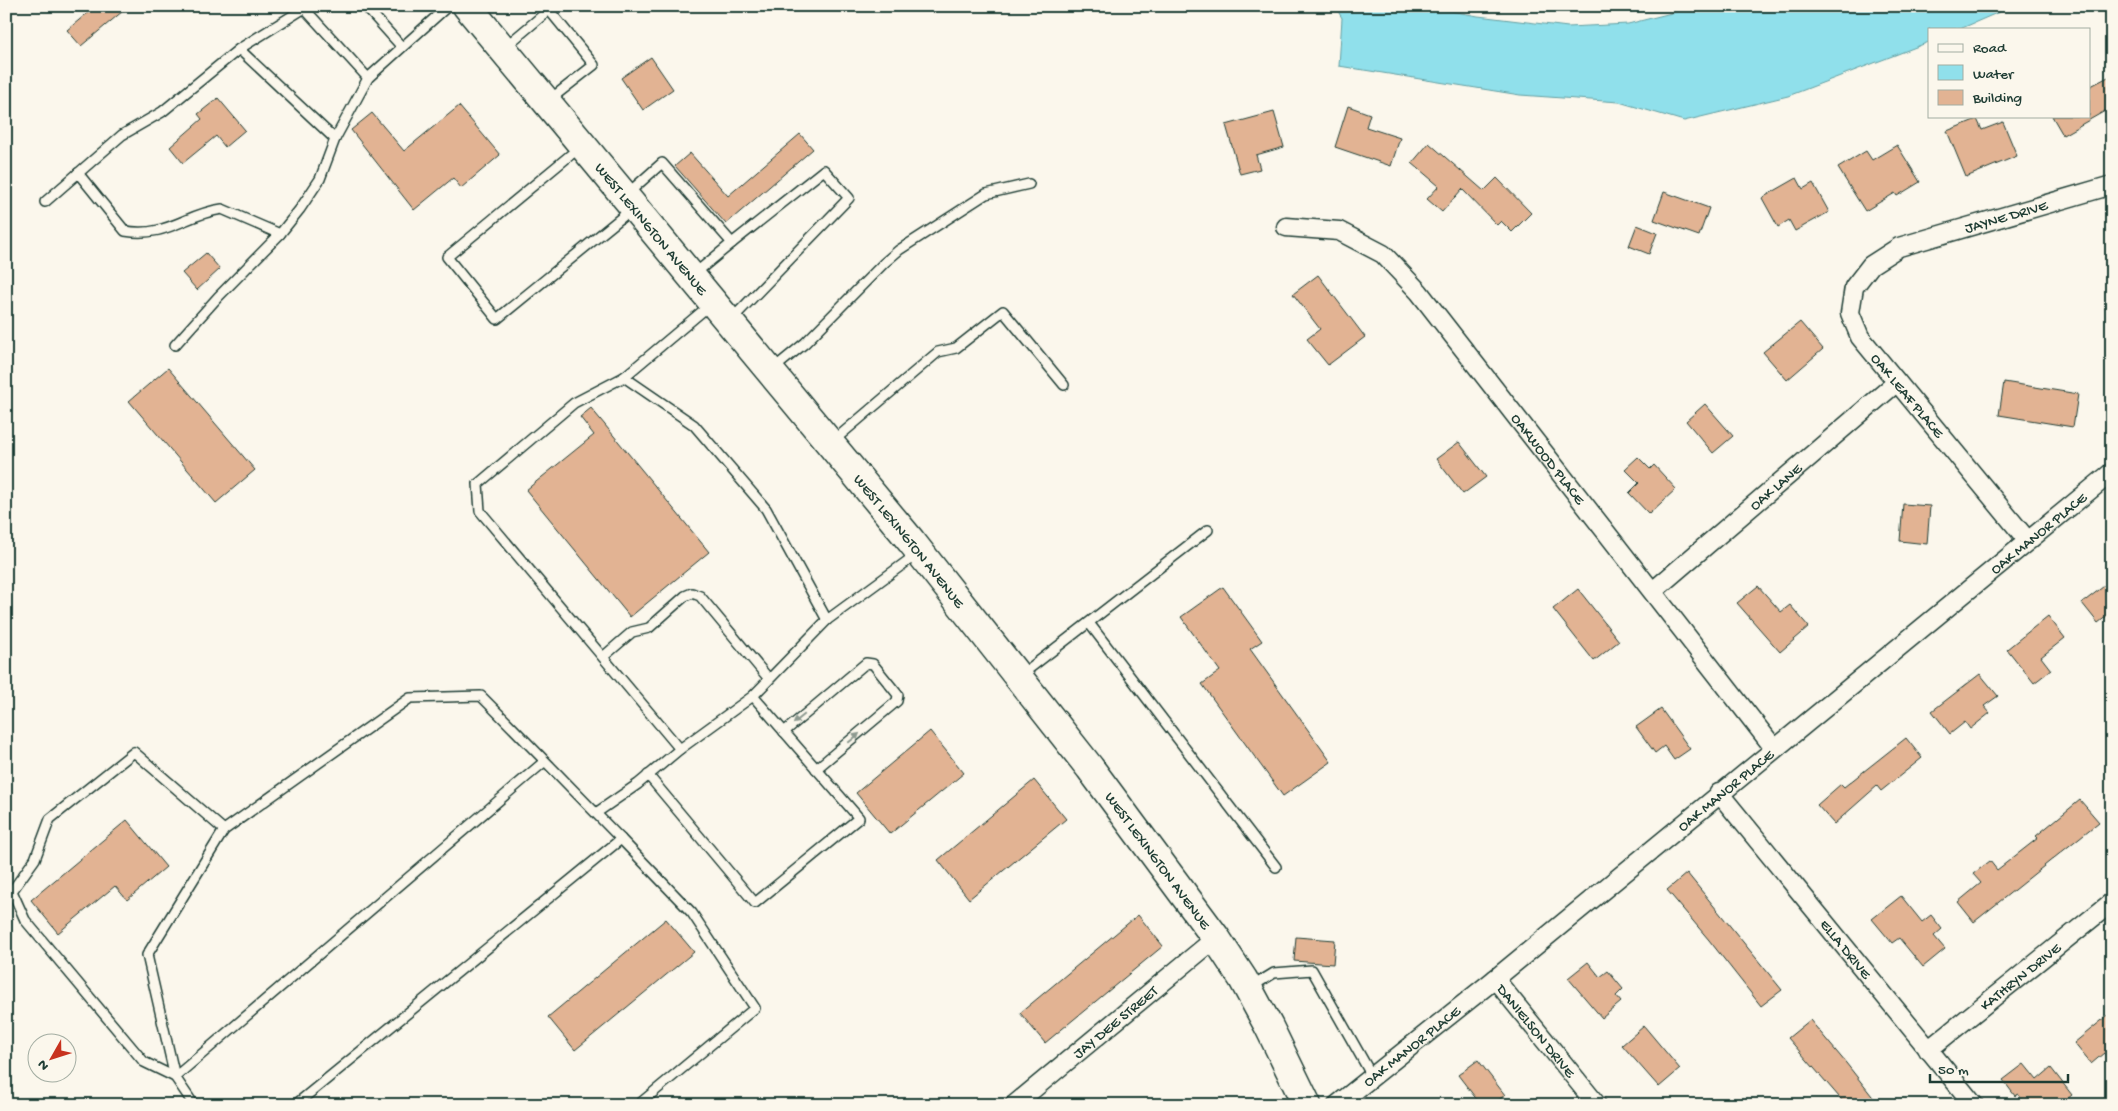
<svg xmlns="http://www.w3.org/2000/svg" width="2118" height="1111" viewBox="0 0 2118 1111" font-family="'Gochi Hand',sans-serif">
	<rect width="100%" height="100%" fill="#fbf7ec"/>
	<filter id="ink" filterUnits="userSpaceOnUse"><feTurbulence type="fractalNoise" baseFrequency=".02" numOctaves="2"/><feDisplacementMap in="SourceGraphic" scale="10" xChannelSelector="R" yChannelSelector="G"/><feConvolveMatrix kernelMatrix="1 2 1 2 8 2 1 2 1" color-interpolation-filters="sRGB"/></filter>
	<g filter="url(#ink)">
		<path fill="#90e0eb" stroke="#639fa2" d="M1335,6h88l55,10 90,11 60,-3 71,-18h314l-53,23h-31v13l-141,54 -104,25 -65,-19 -99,-7 -181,-29 3,-48z"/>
		<g fill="#e2b393" stroke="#1f3d34">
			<path d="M96,6h33l-48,40 -14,-16z"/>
			<path d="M651,57l22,32 -30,21 -22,-32z"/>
			<path d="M2112,75v32l-49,28 -11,-19h37v-29z"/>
			<path d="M218,98l27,32 -20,17 -9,-11 -33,27 -13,-16 32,-28 -4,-5z"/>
			<path d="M459,106l41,49 -39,33 -8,-10 -39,32 -63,-80 21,-17 32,38z"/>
			<path d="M1348,106l22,8 -4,13 34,11 -9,28 -56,-19z"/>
			<path d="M1274,112l10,35 -28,8 4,14 -20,5 -14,-49z"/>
			<path d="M1977,119l5,11 21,-8 14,34 -51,21 -19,-46z"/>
			<path d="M800,134l13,15 -87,75 -51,-58 15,-13 38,43z"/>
			<path d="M1429,143l55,48 13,-13 34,35 -19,19 -11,-11 -4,4 -35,-36 -20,23 -15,-13 12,-13 -27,-23z"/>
			<path d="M1897,145l23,37 -23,14 -2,-3 -30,18 -27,-43 28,-17 6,9z"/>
			<path d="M1797,178l6,11 10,-6 16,29 -34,19 -6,-11 -11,7 -16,-29z"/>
			<path d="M1664,192l45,16 -10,28 -45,-16z"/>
			<path d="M1637,225l20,8 -8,21 -20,-8z"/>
			<path d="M206,253l14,16 -23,21 -15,-17z"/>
			<path d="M1318,275l47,62 -37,28 -21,-26 13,-10 -27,-35z"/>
			<path d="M1800,322l23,27 -36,31 -24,-28z"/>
			<path d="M168,368l87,102 -39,33 -87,-102z"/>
			<path d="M2004,382l74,12 -5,33 -74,-12z"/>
			<path d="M1705,404l28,32 -20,17 -27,-32z"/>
			<path d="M591,408l118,144 -79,65 -104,-127 68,-55 -14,-18z"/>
			<path d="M1459,442l27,35 -23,17 -27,-35z"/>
			<path d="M1638,457l12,12 4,-4 22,24 -27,25 -20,-21 10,-10 -14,-14z"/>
			<path d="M1903,504l27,2 -3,38 -27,-3z"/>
			<path d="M2112,580v32l-14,11 -16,-20z"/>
			<path d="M1758,586l23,26 9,-7 19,22 -29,25 -43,-49z"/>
			<path d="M1223,587l39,54 -12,8 81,113 -48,34 -81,-112 18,-13 -39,-54z"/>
			<path d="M1578,589l41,52 -25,20 -41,-52z"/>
			<path d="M2048,616l17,22 -24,19 10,13 -17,13 -27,-34z"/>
			<path d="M1980,674l18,22 -14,10 6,7 -20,16 -5,-7 -15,12 -18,-23z"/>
			<path d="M1661,709l29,40 -16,11 -10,-14 -9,7 -19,-26z"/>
			<path d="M930,731l34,42 -74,61 -34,-41z"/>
			<path d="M1906,738l16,20 -41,33 -4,-5 -43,38 -17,-19 24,-21 3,3z"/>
			<path d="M1034,780l32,39 -97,80 -31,-39z"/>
			<path d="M2080,800l19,22 -125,100 -16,-20 23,-19 -8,-9 17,-13 7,9 41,-32 -2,-2z"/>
			<path d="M127,820l39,47 -39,33 -12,-14 -57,47 -27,-33z"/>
			<path d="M1687,873l95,117 -21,16 -52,-66 -42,-50z"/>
			<path d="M1901,896l21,26 9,-7 11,14 -8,7 11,13 -22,18 -24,-29 -7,5 -20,-24z"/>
			<path d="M1138,915l25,31 -118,97 -25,-30z"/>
			<path d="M666,919l28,33 -119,98 -27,-33z"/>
			<path d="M1296,937l39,3 -2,24 -39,-3z"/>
			<path d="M1588,962l12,15 8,-6 15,18 -7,7 5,6 -19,16 -34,-40z"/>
			<path d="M2112,1012v51l-8,-10 -13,11 -17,-21z"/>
			<path d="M1810,1020l36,43 33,42h-33l-58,-67z"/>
			<path d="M1644,1026l36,43 -21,18 -37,-42z"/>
			<path d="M1478,1060l27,35 -13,10h-11l-23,-30z"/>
			<path d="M2024,1064l13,16 14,-12 21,27 -12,10h-34l-8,-11 -3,2 -12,-16z"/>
		</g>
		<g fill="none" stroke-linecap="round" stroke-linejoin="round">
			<defs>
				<g id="service">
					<path d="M302,6l66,72"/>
					<path d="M365,6l36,40"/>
					<path d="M505,47l44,-37 -3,-4"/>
					<path d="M239,49l96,90"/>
					<path d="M548,101l46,-36 -45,-55 5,-4"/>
					<path d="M580,147l-133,110 50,62 135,-110"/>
					<path d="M78,173l47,58c42,7 60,-17 97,-22l58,25"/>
					<path d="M626,195l36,-32 70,80 -39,32"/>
					<path d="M45,202l77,-67 40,-23 77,-63 69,-43"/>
					<path d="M711,304l-87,73 70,48 72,84 61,111 90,-66"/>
					<path d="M731,320l118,-122 -25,-28 -92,73"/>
					<path d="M175,345l43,-48 62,-63 20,-25 20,-30 15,-40 33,-61 80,-72"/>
					<path d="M772,370l33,-27 79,-80 15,-13 87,-56 43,-10"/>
					<path d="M624,377l-50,26 -96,81 2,27 200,238"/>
					<path d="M832,442l106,-90 18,-4 47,-37 61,74"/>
					<path d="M1089,623l187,244"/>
					<path d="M603,657l29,-25 17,-4 36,-32 7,-3 8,3 69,83"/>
					<path d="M1021,675l187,-145"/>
					<path d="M784,732l82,-69 7,1 25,31 -1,6 -81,68"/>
					<path d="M648,775l107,128 104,-85 -106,-122"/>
					<path d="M596,813l42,-29 42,-35 73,-53 74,-76"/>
					<path d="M621,839l71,74 63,95 -117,97"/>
					<path d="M1251,987l23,-14 38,-3 60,106"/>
					<path d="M194,1105l-19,-28 -28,-122 77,-125"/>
					<path d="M295,1105l326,-266c-47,-48 -93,-96 -140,-143l-71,2 -186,132 -90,-78 -84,67 -15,40 -23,32 13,29 119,142 31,15 370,-316"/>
				</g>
				<g id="minor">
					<path id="s1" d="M1286,227l53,4 44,23 36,38 355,456"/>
					<path id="s2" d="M2028,541l-168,-204 -10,-24 4,-26 17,-22 28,-18 213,-62"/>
					<path id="s3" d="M1653,591l244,-209"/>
					<path id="s4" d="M1719,793l255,312"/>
					<path id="s5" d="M1495,979l102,126"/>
					<path id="s6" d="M1928,1050l184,-148"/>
					<path id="s7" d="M1014,1105l202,-167"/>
					<path id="s8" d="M1337,1105l158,-126 617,-507"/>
				</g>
				<g id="primary">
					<path id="s9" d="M467,6l444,535 179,227 126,170 27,41 26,48 38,78"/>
				</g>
			</defs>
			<use href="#service" stroke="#1f3d34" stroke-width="12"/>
			<use href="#minor" stroke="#1f3d34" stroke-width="21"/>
			<use href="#primary" stroke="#1f3d34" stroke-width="31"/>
			<use href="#service" stroke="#fbf7ec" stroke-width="9"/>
			<use href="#minor" stroke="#fbf7ec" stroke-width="18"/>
			<use href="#primary" stroke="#fbf7ec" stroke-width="28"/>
		</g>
		<defs><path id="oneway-solid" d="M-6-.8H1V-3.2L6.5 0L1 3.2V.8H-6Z" transform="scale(1.25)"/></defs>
		<g fill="#8d9a90">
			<use href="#oneway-solid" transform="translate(799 719) rotate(140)"/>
			<use href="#oneway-solid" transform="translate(854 738) rotate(-40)"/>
		</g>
	</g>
	<g text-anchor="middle" stroke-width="5" stroke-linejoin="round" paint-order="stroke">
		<g font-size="15" fill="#1f3d34" stroke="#fbf7ec">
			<text dy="5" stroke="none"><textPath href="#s2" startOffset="489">JAYNE DRIVE</textPath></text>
			<text dy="5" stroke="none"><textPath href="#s9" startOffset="289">WEST LEXINGTON AVENUE</textPath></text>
			<text transform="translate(1908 395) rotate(50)" y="5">OAK LEAF PLACE</text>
			<text dy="5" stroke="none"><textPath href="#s1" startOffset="366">OAKWOOD PLACE</textPath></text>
			<text dy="5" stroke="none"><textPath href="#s3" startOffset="161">OAK LANE</textPath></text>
			<text dy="5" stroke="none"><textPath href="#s8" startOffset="905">OAK MANOR PLACE</textPath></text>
			<text dy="5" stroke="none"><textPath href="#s9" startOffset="694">WEST LEXINGTON AVENUE</textPath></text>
			<text dy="5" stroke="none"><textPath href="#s8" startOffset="500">OAK MANOR PLACE</textPath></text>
			<text dy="5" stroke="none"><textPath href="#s9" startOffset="1099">WEST LEXINGTON AVENUE</textPath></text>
			<text dy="5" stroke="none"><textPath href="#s4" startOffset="201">ELLA DRIVE</textPath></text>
			<text dy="5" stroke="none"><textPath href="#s6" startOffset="118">KATHRYN DRIVE</textPath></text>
			<text dy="5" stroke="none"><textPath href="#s7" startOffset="131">JAY DEE STREET</textPath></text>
			<text dy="5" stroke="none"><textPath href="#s5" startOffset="66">DANIELSON DRIVE</textPath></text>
			<text dy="5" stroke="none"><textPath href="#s8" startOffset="95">OAK MANOR PLACE</textPath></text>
		</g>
	</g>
	<rect width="2118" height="1111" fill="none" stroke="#fbf7ec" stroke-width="25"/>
	<rect x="12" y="12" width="2093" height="1086" fill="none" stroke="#1f3d34" stroke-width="2" filter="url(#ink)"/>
	<rect x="1928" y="28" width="162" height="90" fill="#fbf7ec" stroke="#a3ada2"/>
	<rect x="1938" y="44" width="25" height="8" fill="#fbf7ec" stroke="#a3ada2"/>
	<text x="1973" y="52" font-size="15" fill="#1f3d34">Road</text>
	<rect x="1938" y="65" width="25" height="15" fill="#90e0eb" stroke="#a3ada2"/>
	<text x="1973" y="78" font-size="15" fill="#1f3d34">Water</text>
	<rect x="1938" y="90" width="25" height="15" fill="#e2b393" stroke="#a3ada2"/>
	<text x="1973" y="102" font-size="15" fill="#1f3d34">Building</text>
	<g transform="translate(52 1058) rotate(231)"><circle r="24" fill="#fbf7ec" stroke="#a3ada2"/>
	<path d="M0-4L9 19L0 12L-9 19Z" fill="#c8321e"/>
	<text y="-8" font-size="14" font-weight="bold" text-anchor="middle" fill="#1f3d34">N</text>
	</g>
	<path d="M1930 1074v8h138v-8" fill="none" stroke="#1f3d34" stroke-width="2.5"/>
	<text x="1938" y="1074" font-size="15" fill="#1f3d34" stroke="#fbf7ec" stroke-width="4" paint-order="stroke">50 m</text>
</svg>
